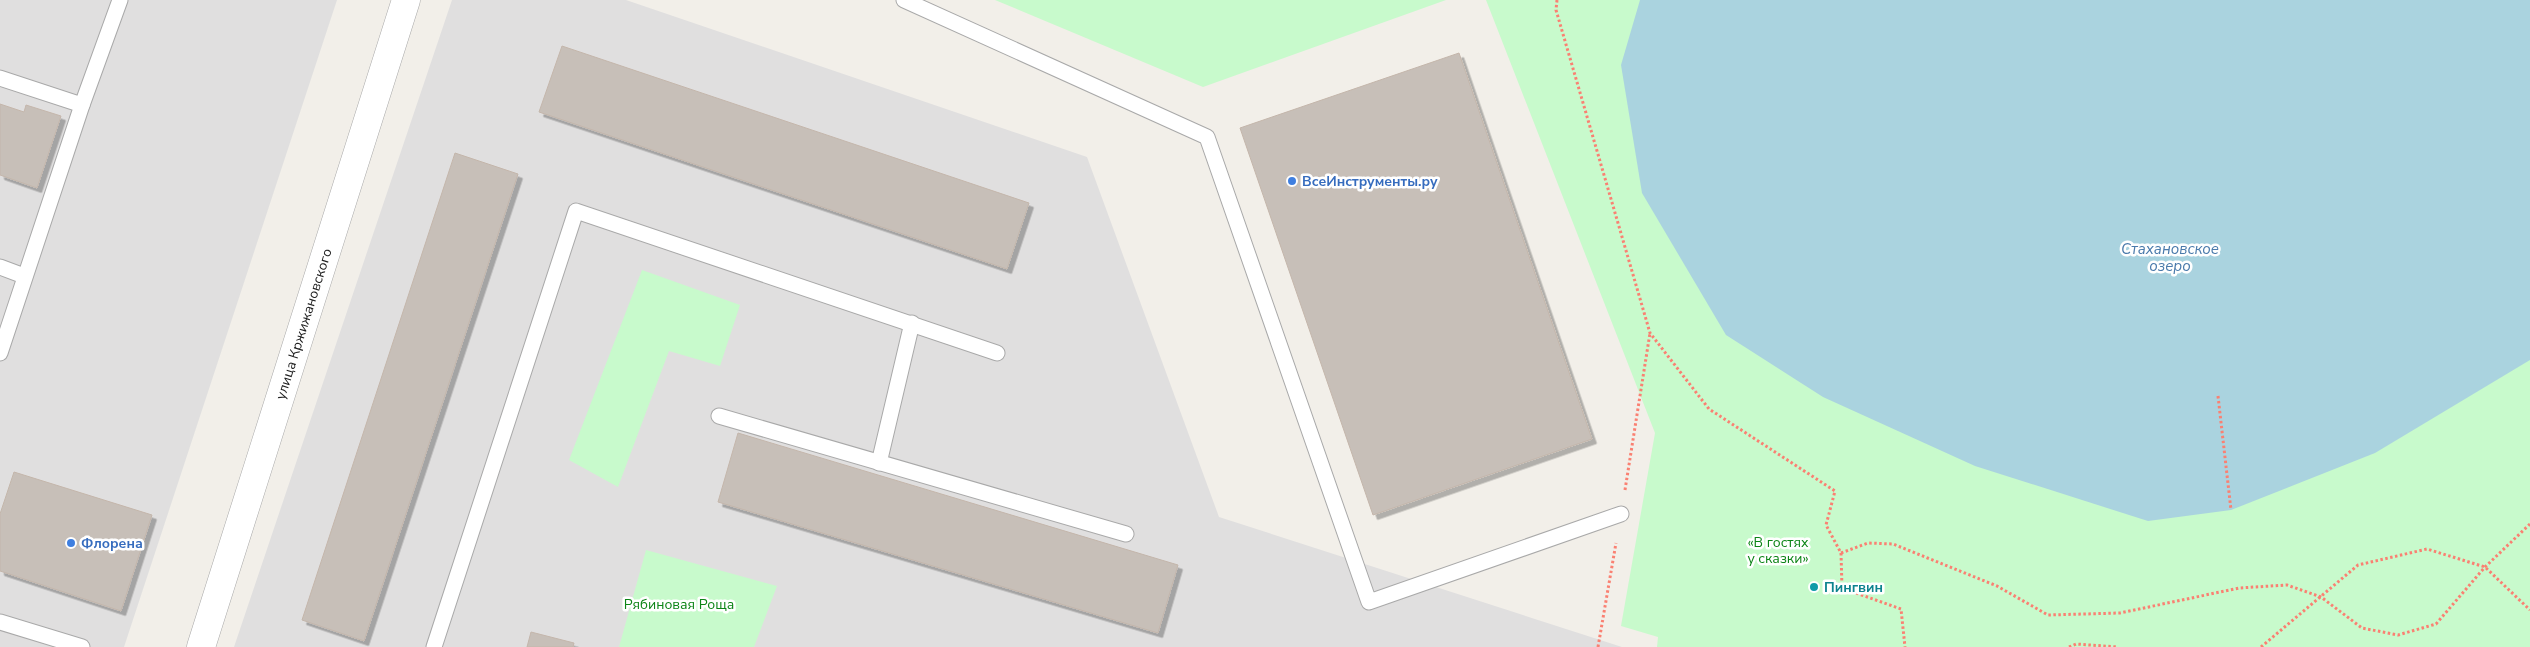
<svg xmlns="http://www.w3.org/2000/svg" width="2530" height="647" viewBox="0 0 2530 647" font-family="'Nunito Sans',sans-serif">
	<defs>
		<filter id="shadow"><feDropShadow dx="4.5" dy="4.5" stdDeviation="0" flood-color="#0004"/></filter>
	</defs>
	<rect width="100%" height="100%" fill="#f2efe9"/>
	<g fill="#e0dfdf">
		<path d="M0,0h337l-213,647h-124z"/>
		<path d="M452,0h174l461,157 132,360 403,130h-1388z"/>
	</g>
	<g fill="#c8facc">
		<path d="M995,0h451l-243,87z"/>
		<path d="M1486,0h1044v647h-873l1,-10 -37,-11 34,-193z"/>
		<path d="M642,270l98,35 -20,61 -51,-15 -51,136 -49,-27z"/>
		<path d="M646,550l131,36 -23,61h-135z"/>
	</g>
	<path fill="#aad3df" d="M1640,0h890v360l-155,93 -144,57 -83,11 -173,-55 -152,-69 -97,-62 -84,-142 -21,-128z"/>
	<g fill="#c7bfb8" stroke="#c4b6ab" filter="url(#shadow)">
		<path d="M562,46l467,157 -22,66 -468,-157z"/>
		<path d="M1459,53l133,386 -219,76 -133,-387z"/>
		<path d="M0,104l24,8 2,-7 35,11 -24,72 -37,-13z"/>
		<path d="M455,153l63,21 -154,467 -62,-21z"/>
		<path d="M738,433l440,132 -20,68 -440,-131z"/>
		<path d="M14,472l138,43 -31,96 -121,-40v-57z"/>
		<path d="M531,632l43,11 -1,4h-46z"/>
	</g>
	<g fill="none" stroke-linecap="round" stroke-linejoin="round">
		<defs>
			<g id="service">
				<path d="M904,0l303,137 162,465 252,-88"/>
				<path d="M0,78l82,27"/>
				<path d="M0,267l24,9"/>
				<path d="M0,353l82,-248 38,-105"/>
				<path d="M719,416l407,118"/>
				<path d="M879,463l33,-140"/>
				<path d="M0,622l82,25"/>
				<path d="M434,647l142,-436 421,142"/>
			</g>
			<g id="minor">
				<path id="s1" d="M201,647l205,-647"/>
			</g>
		</defs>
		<use href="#service" stroke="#a9a9a9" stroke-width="17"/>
		<use href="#minor" stroke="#a9a9a9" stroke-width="29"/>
		<g stroke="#fa8072" stroke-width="3" stroke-dasharray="2.5 2.5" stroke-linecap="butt">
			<path d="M1557,0l-1,10 94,323 59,76 126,82 -9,34 15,28 1,35 59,21 4,38"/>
			<path d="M2218,396l13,114"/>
			<path d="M1625,490l25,-157"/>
			<path d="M1841,553l27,-10 25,1 104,42 51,29 72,-2 119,-25 48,-3 34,12 41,31 36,7 38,-11 49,-57 45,-43"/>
			<path d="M1598,647l18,-104"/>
			<path d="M2069,647l7,-3 42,3"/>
			<path d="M2261,647l97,-82 69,-16 58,18 45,43"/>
		</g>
		<use href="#service" stroke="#fff" stroke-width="15"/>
		<use href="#minor" stroke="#fff" stroke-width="28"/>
	</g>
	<g fill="#3f7fe0" stroke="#fff" stroke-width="2">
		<circle cx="1292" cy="181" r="5"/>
		<circle cx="71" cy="543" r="5"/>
	</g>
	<circle fill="#0f9aa8" stroke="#fff" stroke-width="2" cx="1814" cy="587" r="5"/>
	<g text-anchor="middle" stroke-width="5" stroke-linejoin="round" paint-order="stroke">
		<g font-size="14" font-weight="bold" fill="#366cbe" stroke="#fff" text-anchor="start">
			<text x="1302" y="186">ВсеИнструменты.ру</text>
			<text x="81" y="548">Флорена</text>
		</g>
		<g font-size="14" fill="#222" stroke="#fff">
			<text dy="5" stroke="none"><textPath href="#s1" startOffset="339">улица Кржижановского</textPath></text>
		</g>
		<g font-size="14" fill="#0c8416" stroke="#fff">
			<text x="1778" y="547">«В гостях<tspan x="1778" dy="16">у сказки»</tspan></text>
			<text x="679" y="609">Рябиновая Роща</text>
		</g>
		<g font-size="14" font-weight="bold" fill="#0d838f" stroke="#fff" text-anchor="start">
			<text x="1824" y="592">Пингвин</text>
		</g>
		<g font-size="15" font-style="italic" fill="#4a7aab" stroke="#fff">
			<text x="2170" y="254">Стахановское<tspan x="2170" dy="17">озеро</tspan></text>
		</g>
	</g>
</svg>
